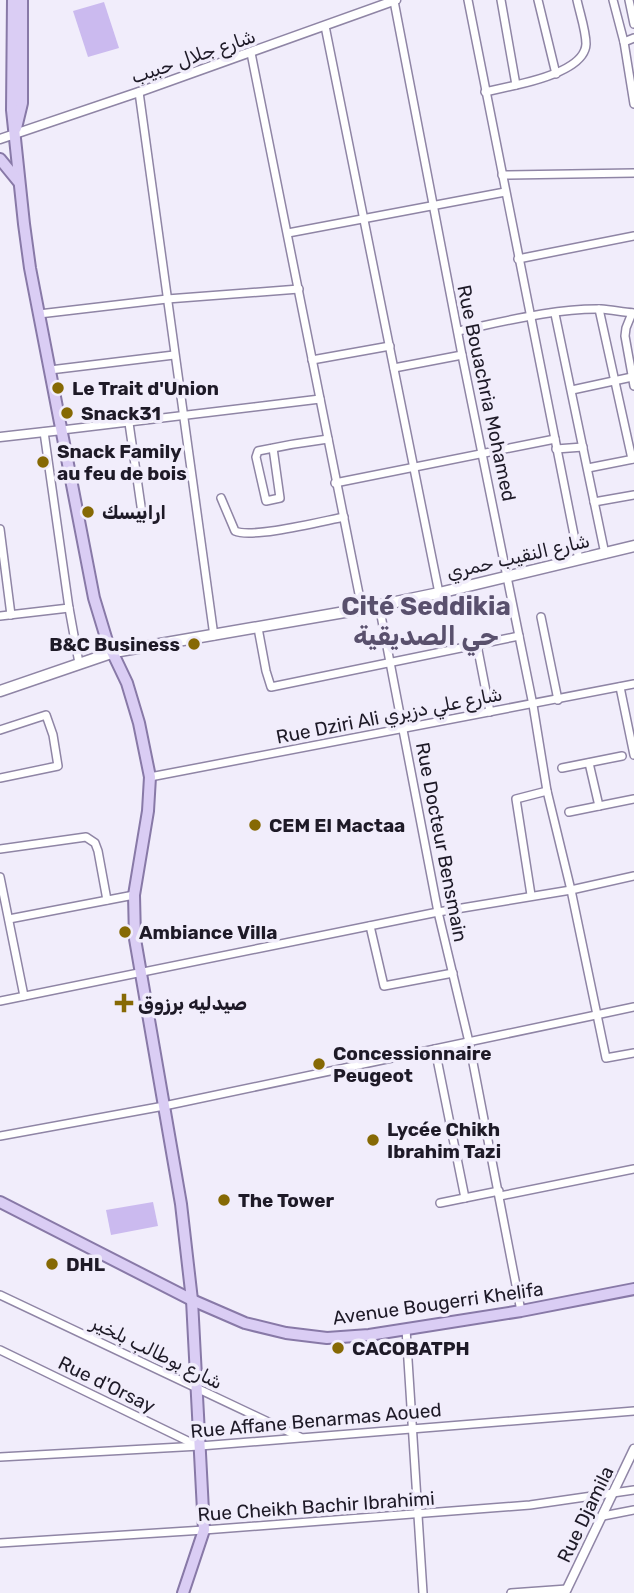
<svg xmlns="http://www.w3.org/2000/svg" width="634" height="1593" viewBox="0 0 634 1593" font-family="Rubik,'Noto Naskh Arabic',sans-serif">
	<rect width="100%" height="100%" fill="#f1edfb"/>
	<g fill="#cbbaef">
		<path d="M104,2l15,46 -31,9 -15,-46z"/>
		<path d="M153,1202l5,24 -47,9 -5,-25z"/>
	</g>
	<g fill="none" stroke-linecap="round" stroke-linejoin="round">
		<defs>
			<g id="minor">
				<path d="M468,0l111,560"/>
				<path d="M538,0l18,74"/>
				<path d="M613,0l11,42 10,62"/>
				<path d="M629,0l5,24"/>
				<path d="M394,1l68,354 71,350 14,86 24,99 35,168 28,-5"/>
				<path d="M325,26l114,567"/>
				<path d="M624,42l10,-4"/>
				<path d="M251,53l111,556"/>
				<path d="M516,85c18,-4 69,-16 70,-41 0,-13 -6,-30 -9,-44"/>
				<path d="M139,92l75,544"/>
				<path d="M485,92l31,-7 -15,-85"/>
				<path d="M502,175l132,-2"/>
				<path d="M288,233l217,-41"/>
				<path d="M518,259l116,-23"/>
				<path d="M599,309l33,150"/>
				<path d="M632,313l-6,15 -1,8 9,50"/>
				<path d="M39,314l128,-15 132,-10"/>
				<path d="M555,314l50,240"/>
				<path d="M458,331c44,-9 98,-23 143,-22 11,1 22,3 33,4"/>
				<path d="M312,360l78,-14"/>
				<path d="M394,368l68,-13"/>
				<path d="M50,370l124,-15"/>
				<path d="M572,390l60,-13"/>
				<path d="M129,423l13,90"/>
				<path d="M62,430l258,-31"/>
				<path d="M44,432l25,176 10,55"/>
				<path d="M273,448l7,50 -14,3 -10,-44 2,-6c23,-5 46,-9 70,-12"/>
				<path d="M556,449l27,-2"/>
				<path d="M588,468l46,-9"/>
				<path d="M335,483l220,-44"/>
				<path d="M221,498l14,33c17,8 88,-10 109,-14"/>
				<path d="M594,502l40,-7"/>
				<path d="M0,529l11,86"/>
				<path d="M379,605l59,307 31,130 52,269"/>
				<path d="M0,616l69,-8"/>
				<path d="M541,617l17,83"/>
				<path d="M258,628l8,43 5,16 248,-51"/>
				<path d="M477,645l13,67"/>
				<path d="M620,687l14,68"/>
				<path d="M0,730l46,-15 7,20 5,31 -58,12"/>
				<path d="M589,763l10,43"/>
				<path d="M562,768l60,-12"/>
				<path d="M150,777l484,-93"/>
				<path d="M569,812l65,-13"/>
				<path d="M0,849l86,-12 9,6 3,8 9,49"/>
				<path d="M0,877l24,119"/>
				<path d="M531,895l-15,-96 31,-8"/>
				<path d="M9,919l125,-24"/>
				<path d="M370,926l14,60 69,-13"/>
				<path d="M0,1001l438,-89 133,-22 63,-14"/>
				<path d="M435,1049l30,149"/>
				<path d="M0,1136l164,-30 470,-99"/>
				<path d="M500,1196l134,-27"/>
				<path d="M440,1203l59,-12"/>
				<path d="M0,1295l300,142"/>
				<path d="M406,1329l17,264"/>
				<path d="M0,1350l198,96"/>
				<path d="M0,1457l200,-11 434,-35"/>
				<path d="M603,1516l31,-6"/>
				<path d="M0,1543l204,-13 326,-25 104,-15"/>
				<path d="M511,1593l56,-4"/>
			</g>
			<g id="tertiary">
				<path d="M0,139l139,-47 257,-92"/>
				<path d="M0,437l62,-7"/>
				<path d="M565,1593l69,-144"/>
			</g>
			<path id="secondary" d="M0,691l114,-39 248,-43 77,-16 195,-47"/>
			<g id="primary">
				<path d="M13,0l-1,110 12,114 6,44 64,330 13,43 20,42 12,40 11,54 -2,34 -14,84 1,44 46,265 11,96 12,230 -21,63"/>
				<path d="M16,128l6,-25v-103"/>
				<path d="M0,159l18,22"/>
				<path d="M0,1202l192,98 53,23 41,10 41,5 42,-3 152,-24 113,-22"/>
			</g>
		</defs>
		<use href="#minor" stroke="#8f85a5" stroke-width="10"/>
		<use href="#tertiary" stroke="#8f85a5" stroke-width="11"/>
		<use href="#secondary" stroke="#8f85a5" stroke-width="13"/>
		<use href="#primary" stroke="#8879a7" stroke-width="14"/>
		<use href="#minor" stroke="#fff" stroke-width="7"/>
		<use href="#tertiary" stroke="#fff" stroke-width="8"/>
		<use href="#secondary" stroke="#fff" stroke-width="10"/>
		<use href="#primary" stroke="#dacdf4" stroke-width="10"/>
	</g>
	<g fill="#866904" stroke="#f1edfb" stroke-width="2.5">
		<circle cx="58" cy="388" r="7"/>
		<circle cx="67" cy="413" r="7"/>
		<circle cx="43" cy="462" r="7"/>
		<circle cx="88" cy="512" r="7"/>
		<circle cx="194" cy="644" r="7"/>
		<circle cx="255" cy="825" r="7"/>
		<circle cx="125" cy="932" r="7"/>
		<path d="M120.5 992.5h7v7h7v7h-7v7h-7v-7h-7v-7h7z"/>
		<circle cx="319" cy="1064" r="7"/>
		<circle cx="373" cy="1140" r="7"/>
		<circle cx="224" cy="1200" r="7"/>
		<circle cx="52" cy="1264" r="7"/>
		<circle cx="338" cy="1348" r="7"/>
	</g>
	<g text-anchor="middle" stroke-width="7" stroke-linejoin="round" paint-order="stroke">
		<g font-size="19" fill="#1e1a27" stroke="#f1edfb">
			<text transform="translate(193 56) rotate(-19)" y="7">شارع جلال حبيب</text>
			<text transform="translate(487 393) rotate(78)" y="7">Rue Bouachria Mohamed</text>
			<text transform="translate(518 556) rotate(-13)" y="7">شارع النقيب حمري</text>
			<text transform="translate(389 715) rotate(-11)" y="7">Rue Dziri Ali شارع علي دزيري</text>
			<text transform="translate(442 842) rotate(79)" y="7">Rue Docteur Bensmain</text>
			<text transform="translate(438 1303) rotate(-8)" y="7">Avenue Bougerri Khelifa</text>
			<text transform="translate(157 1352) rotate(26)" y="7">شارع بوطالب بلخير</text>
			<text transform="translate(107 1384) rotate(26)" y="7">Rue d'Orsay</text>
			<text transform="translate(316 1420) rotate(-5)" y="7">Rue Affane Benarmas Aoued</text>
			<text transform="translate(316 1506) rotate(-4)" y="7">Rue Cheikh Bachir Ibrahimi</text>
			<text transform="translate(585 1514) rotate(-64)" y="7">Rue Djamila</text>
		</g>
		<g font-size="19" font-weight="bold" fill="#1e1a27" stroke="#f1edfb" text-anchor="start">
			<text x="72" y="395">Le Trait d'Union</text>
			<text x="81" y="420">Snack31</text>
			<text x="57" y="458">Snack Family<tspan x="57" dy="22">au feu de bois</tspan></text>
			<text x="102" y="519">ارابيسك</text>
			<text x="180" y="651" text-anchor="end">B&amp;C Business</text>
			<text x="269" y="832">CEM El Mactaa</text>
			<text x="139" y="939">Ambiance Villa</text>
			<text x="138" y="1010">صيدليه برزوق</text>
			<text x="333" y="1060">Concessionnaire<tspan x="333" dy="22">Peugeot</tspan></text>
			<text x="387" y="1136">Lycée Chikh<tspan x="387" dy="22">Ibrahim Tazi</tspan></text>
			<text x="238" y="1207">The Tower</text>
			<text x="66" y="1271">DHL</text>
			<text x="352" y="1355">CACOBATPH</text>
		</g>
		<g font-size="26" font-weight="bold" fill="#59506d" stroke="#f1edfb">
			<text x="426" y="615">Cité Seddikia<tspan x="426" dy="30">حي الصديقية</tspan></text>
		</g>
	</g>
</svg>
